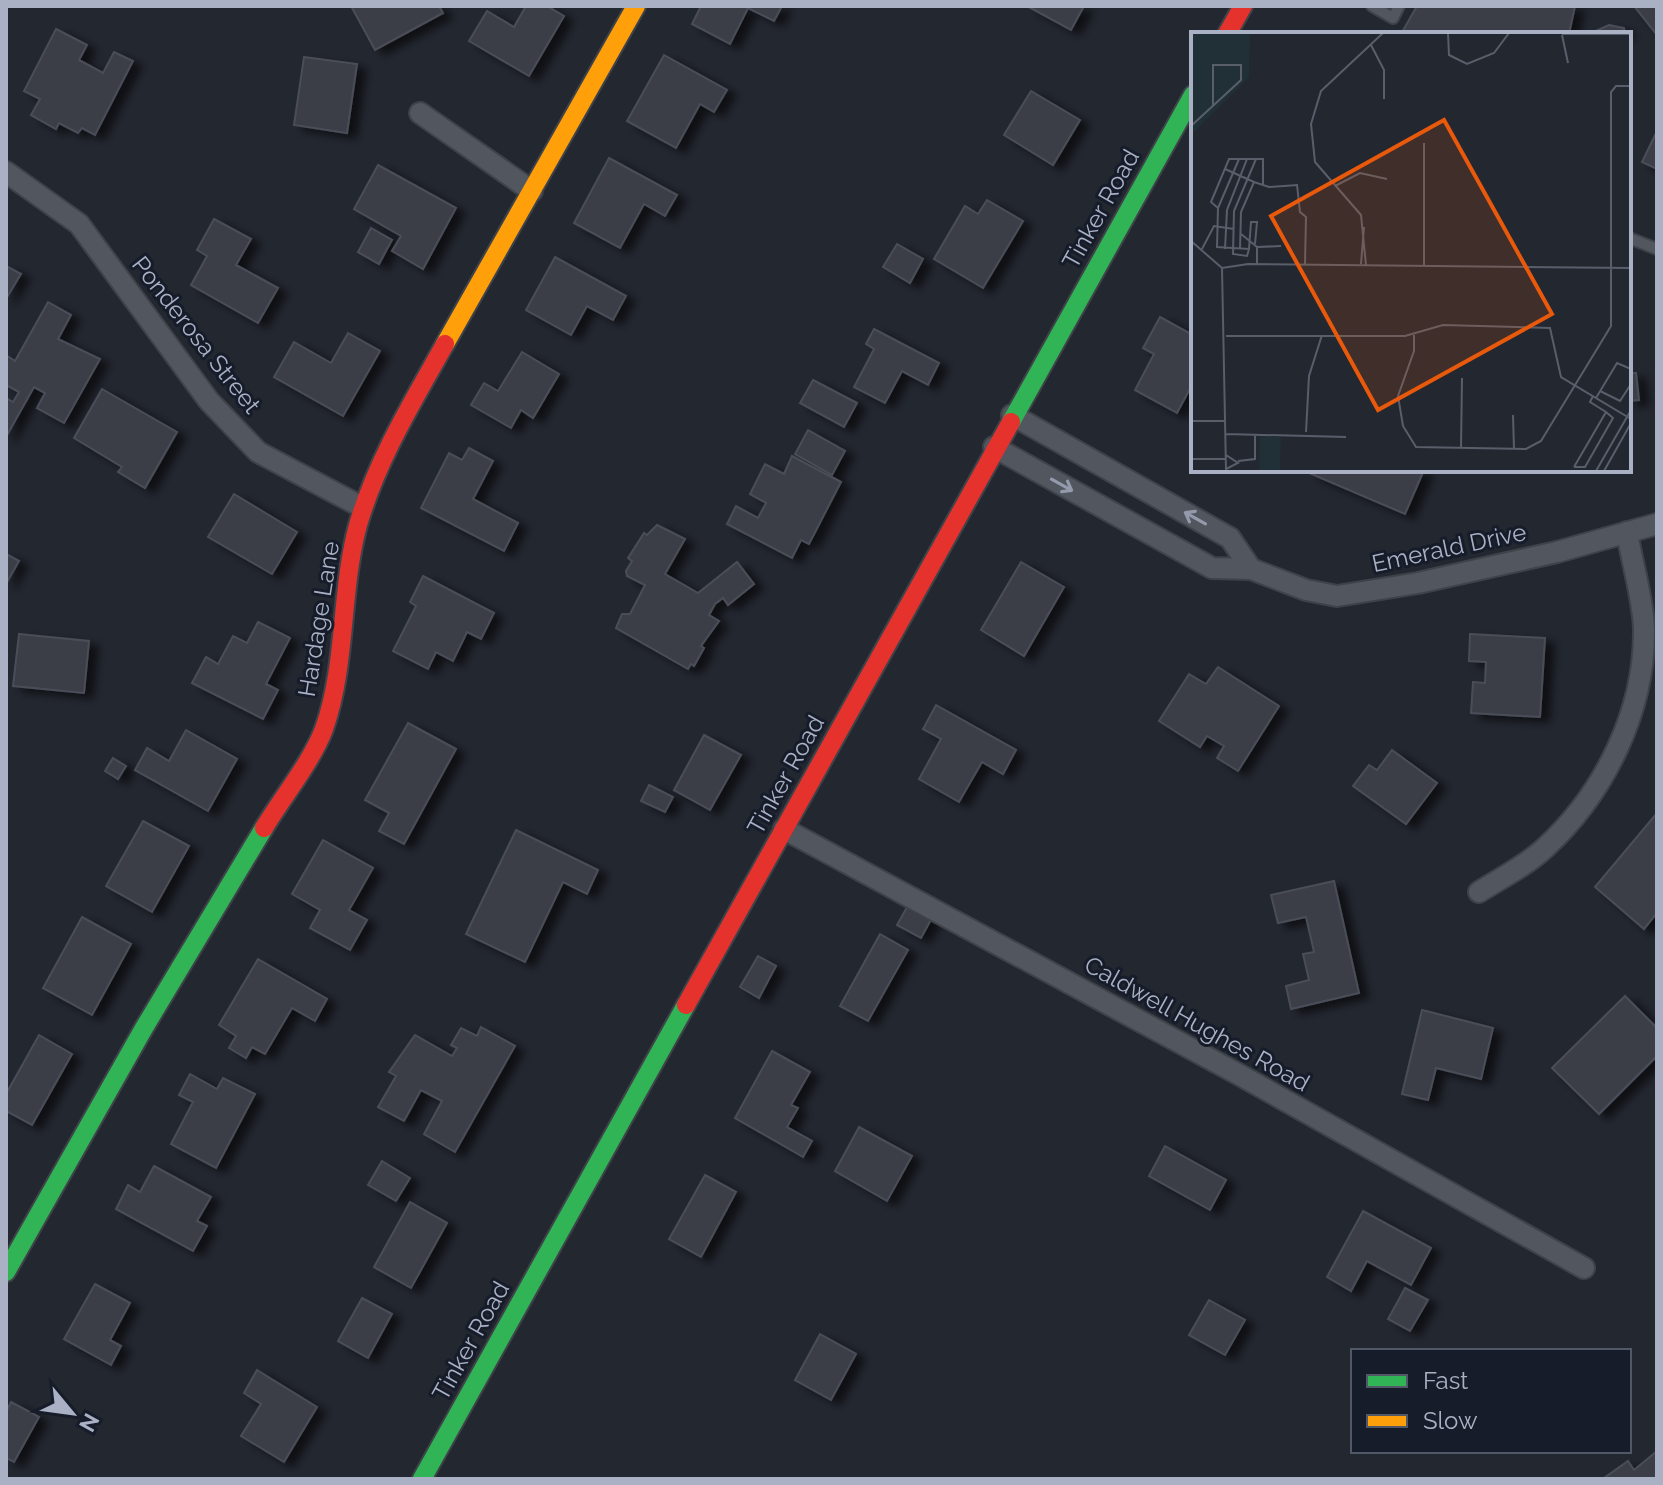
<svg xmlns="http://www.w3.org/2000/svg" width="1663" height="1485" viewBox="0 0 1663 1485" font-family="Raleway,sans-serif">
	<defs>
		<filter id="shadow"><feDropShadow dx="9" dy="5" stdDeviation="4" flood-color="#0009"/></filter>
	</defs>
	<rect width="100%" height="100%" fill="#232730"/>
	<g fill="#3b3e47" stroke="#4a4e58" stroke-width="2" filter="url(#shadow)">
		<path d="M351,6h88l4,7 -68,37z"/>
		<path d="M526,6h21l17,10 -35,60 -60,-35 18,-30 27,16z"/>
		<path d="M701,6h81l-8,15 -26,-13 -18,36 -38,-20z"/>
		<path d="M1027,6h57l-13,24z"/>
		<path d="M1417,6h158l-6,28h-168z"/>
		<path d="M1634,6h23v29z"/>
		<path d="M1609,25l15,3 1,6h-36z"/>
		<path d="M56,29l31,16 -8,15 24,13 11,-21 19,9 -38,74 -13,-7 -4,5 -19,-10 -3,6 -25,-14 9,-16 -16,-8z"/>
		<path d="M664,55l63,35 -13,22 -14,-8 -24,44 -49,-27z"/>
		<path d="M304,57l53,7 -10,69 -53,-8z"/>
		<path d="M1031,91l49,29 -27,45 -49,-30z"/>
		<path d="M1657,131v38l-15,-7z"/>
		<path d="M609,158l68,37 -12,21 -21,-12 -24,44 -46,-25z"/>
		<path d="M378,165l78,43 -33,61 -31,-18 9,-15 -47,-27z"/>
		<path d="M987,200l36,21 -40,67 -49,-29 31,-53 13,8z"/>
		<path d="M214,219l37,20 -15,26 42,23 -20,35 -67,-38 16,-29 -10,-6z"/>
		<path d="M371,228l21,12 -13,24 -21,-12z"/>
		<path d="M897,244l26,15 -13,24 -27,-16z"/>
		<path d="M555,257l71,39 -13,24 -26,-14 -16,29 -45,-25z"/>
		<path d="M6,266l15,8 -15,25z"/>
		<path d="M48,302l23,13 -13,24 42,20 -36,64 -27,-15 8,-15 -11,-6 -28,50v-39l7,4 6,-10 -13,-7v-30l9,6z"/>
		<path d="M1160,317l33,18v48l-16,30 -42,-23 19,-36 -11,-6z"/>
		<path d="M874,329l65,34 -11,22 -26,-14 -17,32 -31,-16 20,-38 -8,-5z"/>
		<path d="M348,333l32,18 -37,65 -69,-39 20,-35 37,21z"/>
		<path d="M522,352l37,22 -26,44 -12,-8 -10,18 -40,-23 13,-22 14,8z"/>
		<path d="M1629,373h7l3,27 -10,1z"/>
		<path d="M813,380l44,23 -13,24 -44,-24z"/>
		<path d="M102,389l75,43 -32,56 -27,-16 4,-5 -48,-29z"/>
		<path d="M808,430l37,21 -13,24 -37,-21z"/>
		<path d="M469,448l24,13 -20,38 45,24 -14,28 -83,-43 28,-55 13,7z"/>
		<path d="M792,456l49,26 -32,62 -8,-4 -9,18 -65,-34 9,-18 22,12 8,-15 -16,-9 15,-30 19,10z"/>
		<path d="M1310,470h114l-19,44 -96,-41z"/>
		<path d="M234,494l63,38 -25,42 -64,-37z"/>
		<path d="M657,525l28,14 -20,35 33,19 39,-31 17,22 -26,21 -5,-7 -8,6 -6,11 10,6 -18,25 3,2 -10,18 -3,-2 -3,5 -72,-41 6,-14h8l15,-29 -18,-9 -1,-5 6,-10 -4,-3 16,-25 3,2z"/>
		<path d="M6,554l13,7 -13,23z"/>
		<path d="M1021,562l43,25 -40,69 -43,-26z"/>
		<path d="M423,576l71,37 -13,26 -14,-7 -14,29 -17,-9 -8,17 -35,-18 23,-45 -6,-4z"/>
		<path d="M258,622l32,16 -24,46 12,6 -15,29 -71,-36 14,-26 12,7 15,-28 14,7z"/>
		<path d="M19,634l70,7 -5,52 -71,-7z"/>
		<path d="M1470,634l75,4 -5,79 -69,-4 2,-31 12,1 1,-21 -17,-1z"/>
		<path d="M1218,667l61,39 -41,65 -21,-13 7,-12 -17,-10 -7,11 -41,-26 30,-47 17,10z"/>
		<path d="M936,705l80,45 -13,24 -21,-12 -23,40 -40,-23 22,-40 -18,-10z"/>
		<path d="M408,723l48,26 -52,95 -25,-13 10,-18 -24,-13z"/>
		<path d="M186,730l51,29 -29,52 -73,-41 12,-22 22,13z"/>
		<path d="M704,735l37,20 -31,55 -36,-20z"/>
		<path d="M1392,750l45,33 -31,41 -53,-38 16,-21 8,5z"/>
		<path d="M113,758l13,8 -8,13 -13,-8z"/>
		<path d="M649,785l24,12 -8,15 -24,-11z"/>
		<path d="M1657,813v100l-13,16 -49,-42z"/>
		<path d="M143,821l46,25 -37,66 -46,-26z"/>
		<path d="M516,830l82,40 -11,24 -24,-12 -38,80 -59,-28z"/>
		<path d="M323,840l50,28 -24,42 18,10 -17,30 -40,-22 10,-18 -28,-16z"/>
		<path d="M1334,881l25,112 -68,16 -5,-23 23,-6 -6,-26 11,-2 -8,-35 -28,6 -7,-28z"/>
		<path d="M911,900l23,14 -13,24 -24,-13z"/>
		<path d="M82,917l49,27 -39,71 -49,-27z"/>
		<path d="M880,934l28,16 -40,71 -28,-15z"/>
		<path d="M758,956l18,10 -17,32 -19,-11z"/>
		<path d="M258,959l69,40 -12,22 -23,-13 -27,46 -13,-7 -6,11 -17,-10 7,-12 -17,-11z"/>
		<path d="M1625,996l32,32v28l-58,58 -47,-46z"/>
		<path d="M1422,1010l71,18 -12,51 -45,-11 -8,32 -26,-6z"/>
		<path d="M481,1027l34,19 -60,106 -31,-18 18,-33 -21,-11 -17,31 -26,-14 18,-31 -7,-4 26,-37 37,21 5,-8 -6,-3 10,-17 16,8z"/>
		<path d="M39,1035l33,19 -40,71 -26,-14v-17z"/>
		<path d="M772,1051l38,21 -19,33 7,3 -11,19 25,14 -9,16 -68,-39z"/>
		<path d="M190,1074l27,15 6,-11 32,16 -39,74 -45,-24 22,-42 -14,-7z"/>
		<path d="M859,1127l53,29 -25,45 -52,-30z"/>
		<path d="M1165,1146l61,34 -16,30 -61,-34z"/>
		<path d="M382,1161l28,17 -14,23 -28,-16z"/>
		<path d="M154,1166l57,31 -14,24 10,5 -14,25 -77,-42 12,-24 12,7z"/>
		<path d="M705,1175l31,17 -35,65 -32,-18z"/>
		<path d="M410,1202l37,21 -36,65 -37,-21z"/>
		<path d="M1363,1211l68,37 -20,37 -44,-24 -16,30 -24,-14z"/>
		<path d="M95,1284l35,19 -20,37 11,6 -10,19 -47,-26z"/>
		<path d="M1405,1288l23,12 -18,31 -22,-12z"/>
		<path d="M362,1298l30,16 -24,44 -30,-17z"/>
		<path d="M1209,1300l36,20 -20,35 -36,-20z"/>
		<path d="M820,1334l36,20 -25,46 -36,-20z"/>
		<path d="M257,1370l60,37 -33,55 -43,-26 20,-32 -17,-11z"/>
		<path d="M11,1402l28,15 -25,45 -8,-4v-46z"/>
		<path d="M1657,1451v28l-53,-1 24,-17 6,9z"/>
	</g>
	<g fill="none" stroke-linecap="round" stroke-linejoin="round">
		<defs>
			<g id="lane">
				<path d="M1372,6l21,12 6,-12"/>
				<path d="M1629,238l28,11"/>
			</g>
			<g id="street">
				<path d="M420,113l112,78"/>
				<path d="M6,172l73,52 130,177 49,51 104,55"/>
				<path d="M1012,415l218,123 21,31"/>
				<path d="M994,447l218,121 39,1 55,21 31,6 81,-13 139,-31 100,-28"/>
				<path d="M784,829l454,245 346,194"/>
				<path d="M1479,892c22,-14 48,-27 67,-45 59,-55 99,-136 98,-218 -1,-31 -12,-66 -17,-97"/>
			</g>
			<g id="fast">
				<path d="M1011,422l182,-327"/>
				<path d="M6,1272l138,-244 120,-200"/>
				<path d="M422,1479l264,-474"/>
			</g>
			<path id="slow" d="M445,344l191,-338"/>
			<g id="jam">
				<path d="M1227,34l16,-28"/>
				<path d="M264,828c18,-30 48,-67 60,-99 23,-65 16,-138 34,-204 19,-65 54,-122 87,-181"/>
				<path d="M686,1005l325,-583"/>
			</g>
		</defs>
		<use href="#lane" stroke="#3e4249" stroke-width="14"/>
		<use href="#street" stroke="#3e4249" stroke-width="24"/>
		<use href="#fast" stroke="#3e4249" stroke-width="22"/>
		<use href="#slow" stroke="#3e4249" stroke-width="22"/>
		<use href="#jam" stroke="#3e4249" stroke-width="22"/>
		<use href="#lane" stroke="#52565f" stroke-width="10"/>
		<use href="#street" stroke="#52565f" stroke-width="20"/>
		<use href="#fast" stroke="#30b455" stroke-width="18"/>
		<use href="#slow" stroke="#ff9f0a" stroke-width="18"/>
		<use href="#jam" stroke="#e5322d" stroke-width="18"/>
	</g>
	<defs><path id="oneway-shaft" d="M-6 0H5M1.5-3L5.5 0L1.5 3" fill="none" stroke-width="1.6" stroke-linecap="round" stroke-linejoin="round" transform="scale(2)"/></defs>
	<g stroke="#949aab">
		<use href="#oneway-shaft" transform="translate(1062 485) rotate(29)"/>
		<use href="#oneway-shaft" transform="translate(1195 518) rotate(-151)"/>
	</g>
	<g text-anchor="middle" stroke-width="6" stroke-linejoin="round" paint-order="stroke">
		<g font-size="24" fill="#aab1c4" stroke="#161c2a">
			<text transform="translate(1101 209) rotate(-61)" y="8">Tinker Road</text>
			<text transform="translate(196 335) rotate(52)" y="8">Ponderosa Street</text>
			<text transform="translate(1449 548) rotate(-12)" y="8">Emerald Drive</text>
			<text transform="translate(319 619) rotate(-81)" y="8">Hardage Lane</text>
			<text transform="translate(786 775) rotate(-61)" y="8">Tinker Road</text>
			<text transform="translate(1197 1024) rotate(29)" y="8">Caldwell Hughes Road</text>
			<text transform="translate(471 1341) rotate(-61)" y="8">Tinker Road</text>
		</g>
	</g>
	<g transform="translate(1191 32)">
		<rect width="440" height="440" fill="#232730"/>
		<path d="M0,1h59l-1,44 -58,58zM69,404l21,1 -1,34h-21z" fill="#203036"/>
		<path fill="none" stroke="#595e6b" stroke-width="2" d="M257,1l1,22 18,9 27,-11 15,-20M371,2h69M371,3l6,28M180,13l13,25v29M0,94l50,-46v-15h-28v41M233,111v122M48,127l-21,49 -1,39 32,2 2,-27h6l-2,22M34,137l29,13M144,154l25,-13 27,6M27,176l-7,-6 18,-43h34v26M50,202l16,13v17M0,209l31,27 26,-4 383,4M66,215l24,-1M11,217l12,-23 20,3M34,217l2,-39 20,-51M49,217l1,-37 13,-30 15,5 28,-2 3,27 6,5 -1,47M58,217l-2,7 -14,-2 1,-43 22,-52M170,232l3,-37M175,233l-5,-50 -46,-53 -4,-38 10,-33 62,-58M31,236l4,203M223,303v16l-16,45 5,30 13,21 110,2 15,-8 70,-115v-234l5,-6h15M35,304h179l38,-11 107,3 11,49 70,42M409,359l20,10 11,-17M405,366l21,-35 14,6M322,383l1,34M0,389h35M115,400l3,-56 13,-41M35,402l120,3M270,416l1,-70M35,423l12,8 -12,6M0,427h35M47,429l17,-2v-24M383,435l32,-55 -16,-10 3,-6M383,435h11l28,-49 -7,-6M405,439l35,-61M413,439l27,-48"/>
		<path fill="#e8590c" fill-opacity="0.15" stroke="#e8590c" stroke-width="4" d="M253,88l108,194 -174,96 -107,-194z"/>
		<rect width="440" height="440" fill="none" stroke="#aab1c4" stroke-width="4"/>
	</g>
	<rect width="1663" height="1485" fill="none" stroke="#aab1c4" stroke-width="16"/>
	<rect x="1351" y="1349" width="280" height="104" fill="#161c2a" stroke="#515868" stroke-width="2"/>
	<rect x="1367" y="1375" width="40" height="12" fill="#30b455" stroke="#515868" stroke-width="2"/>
	<text x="1423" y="1389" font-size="24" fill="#aab1c4">Fast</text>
	<rect x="1367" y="1415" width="40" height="12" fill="#ff9f0a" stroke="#515868" stroke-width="2"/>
	<text x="1423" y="1429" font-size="24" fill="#aab1c4">Slow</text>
	<g transform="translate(72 1413) rotate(119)" stroke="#161c2a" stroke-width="6" paint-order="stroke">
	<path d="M0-6L14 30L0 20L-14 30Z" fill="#aab1c4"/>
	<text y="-12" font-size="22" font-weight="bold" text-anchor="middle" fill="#aab1c4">N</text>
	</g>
</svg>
